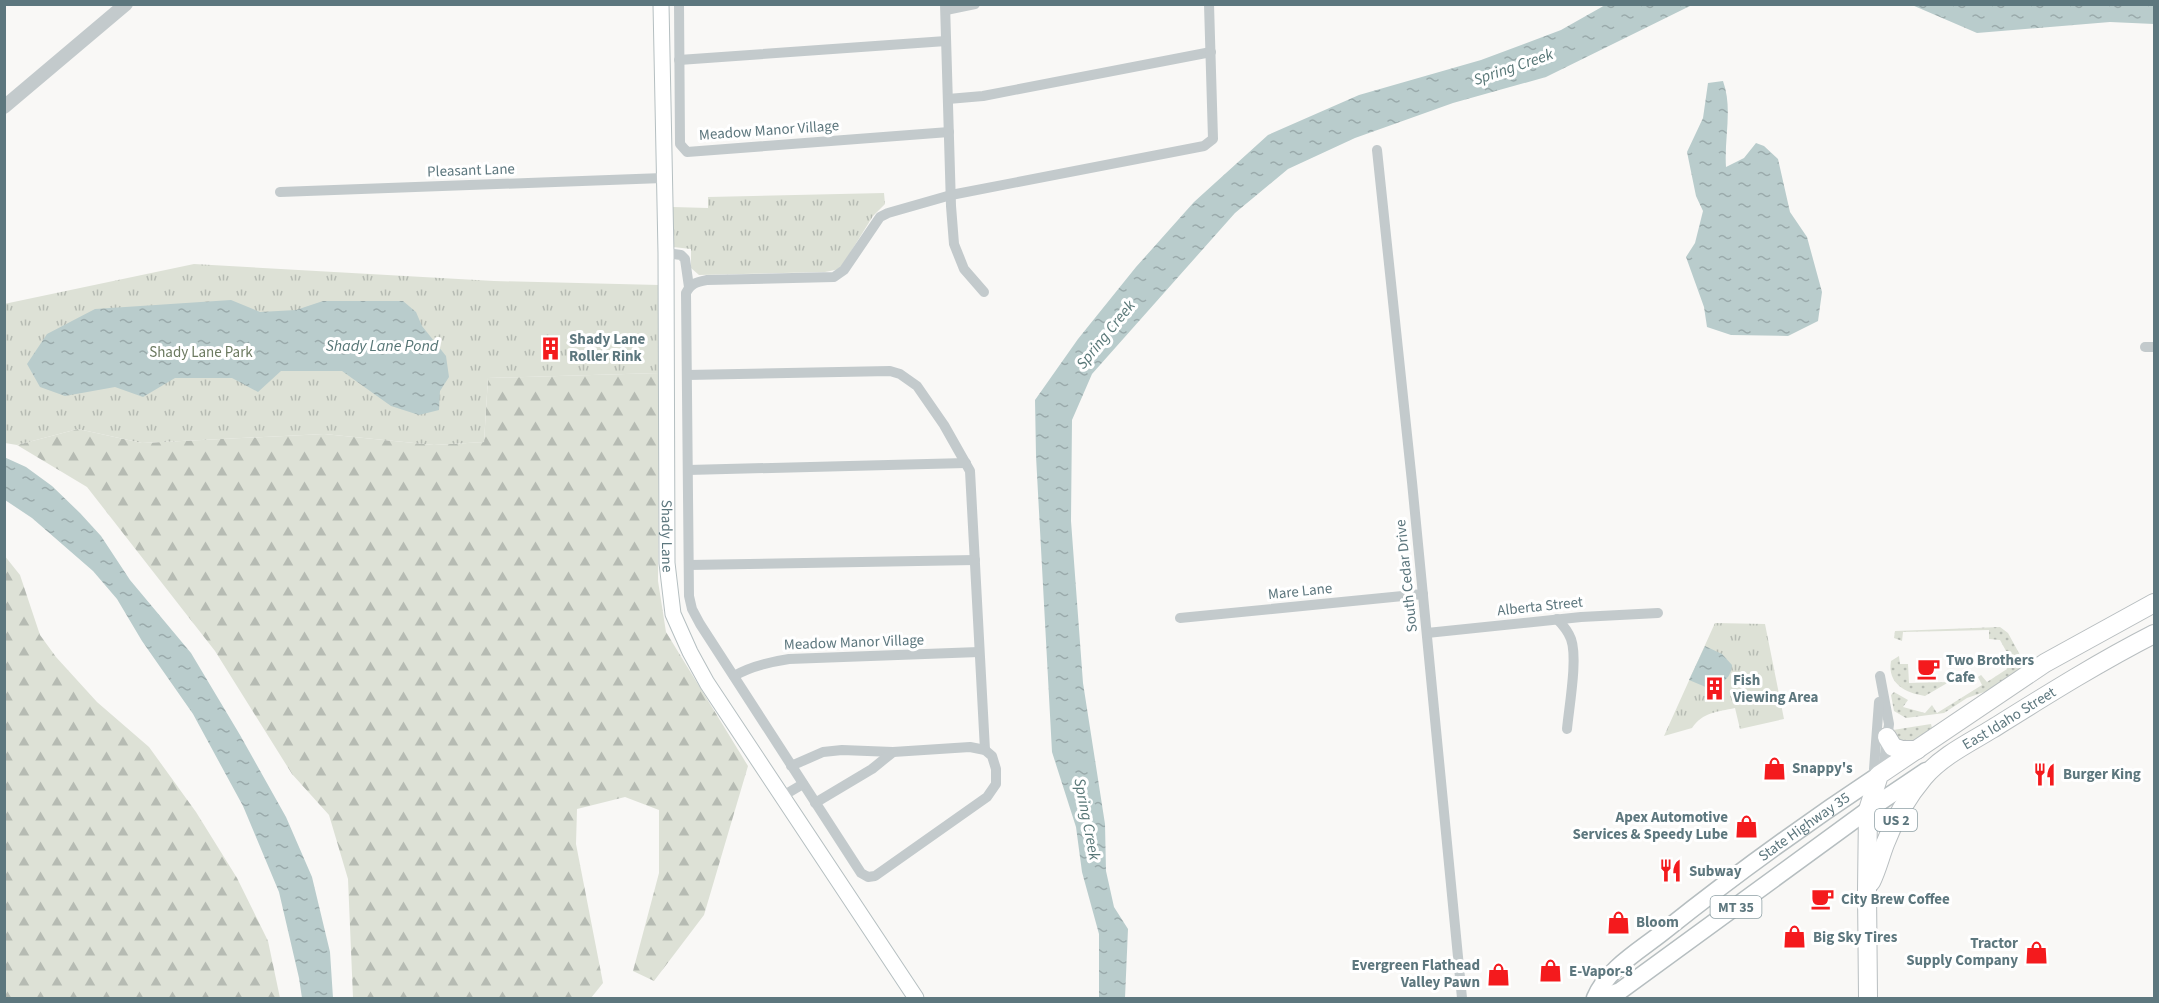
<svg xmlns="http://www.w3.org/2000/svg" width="2159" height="1003" viewBox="0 0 2159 1003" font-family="'Source Sans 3',sans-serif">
	<defs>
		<pattern id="grass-dots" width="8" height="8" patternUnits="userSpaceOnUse" patternTransform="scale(1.5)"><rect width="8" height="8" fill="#dde1d6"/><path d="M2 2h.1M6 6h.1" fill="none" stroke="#b6bbb3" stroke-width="1.8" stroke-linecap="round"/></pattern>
		<pattern id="forest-firs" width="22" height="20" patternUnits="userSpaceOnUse" patternTransform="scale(1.5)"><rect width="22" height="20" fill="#dde1d6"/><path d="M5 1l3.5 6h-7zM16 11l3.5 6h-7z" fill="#b6bbb3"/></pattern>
		<pattern id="park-tufts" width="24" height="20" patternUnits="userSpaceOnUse" patternTransform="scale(1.5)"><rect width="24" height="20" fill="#dde1d6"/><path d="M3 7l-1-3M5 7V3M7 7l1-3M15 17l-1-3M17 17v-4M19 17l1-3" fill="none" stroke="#b6bbb3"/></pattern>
		<pattern id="water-ripples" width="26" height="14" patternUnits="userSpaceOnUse" patternTransform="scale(1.5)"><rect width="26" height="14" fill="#b9cccc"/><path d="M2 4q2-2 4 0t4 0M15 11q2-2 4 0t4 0" fill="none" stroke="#9aaaab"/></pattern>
	</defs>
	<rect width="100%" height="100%" fill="#f9f8f6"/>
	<g fill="url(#grass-dots)">
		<path d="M2000,627l8,6 12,22 1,10 -4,7 -30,19 -20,7 -23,15 -38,5 -12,-7 -3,-16 3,-3 14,8 -5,7 22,6 7,-8 5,8 45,-28 -4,-8 3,-2 6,7 20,-13 -4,-9h8l-11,-20 -11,-1v-9l-86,2 -1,9 -8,-3 1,-7z"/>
		<path d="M1899,656l1,8h8l1,19 40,-1 -24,14c-19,-3 -38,-12 -34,-35z"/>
		<path d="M1931,724l1,4 -21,16 -14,-1 -4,-13z"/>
	</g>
	<g fill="url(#forest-firs)">
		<path d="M659,373l-1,208 8,51 82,134 -44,149 -50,66 -21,-10 26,-98v-63l-34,-13 -48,12 -1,35 27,139 -12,15h-238l-5,-119 -19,-64 -37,-41 -77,-123 -128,-164 -70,-42 61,-16 64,14 182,-9 110,11 50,-3 4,-64z"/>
		<path d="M4,555l16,20 20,60 16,22 41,45 52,45 47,65 41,66 31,63 12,57h-275z"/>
	</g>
	<g fill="url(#park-tufts)">
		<path d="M884,193l1,11 -12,12 -33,53 -15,3 -126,3 -8,-7v-19l-18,-2v-40l35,1v-11z"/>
		<path d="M194,264l300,17 165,4v88l-171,5 -4,64 -50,3 -110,-11 -182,9 -64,-14 -61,16 -12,-2 -1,-139z"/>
		<path d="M1715,623l50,1 19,95 -44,10 -5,-21c-18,4 -32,4 -43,20l-28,8z"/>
	</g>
	<g fill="url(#water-ripples)">
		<path d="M1607,4l85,1 -146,72 -93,26 -98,35 -67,31 -53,44 -143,161 -20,46 -1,101 12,162 22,141 1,47 8,36 14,22 -3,69h-26v-64l-17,-62 -6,-45 -24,-75 -16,-296 -1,-56 43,-61 58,-72 58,-65 74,-67 91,-40 122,-35 80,-30z"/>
		<path d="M1912,5h242v19l-44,-2 -133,11z"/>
		<path d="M1723,81c10,27 1,57 3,86l18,-9 12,-15 8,3 14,13 12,53 17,25 15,55 -4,29 -30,15 -57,-1 -24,-8 -3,-20 -18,-50 9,-14 8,-32 -7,-15 -9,-44 16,-34 5,-35z"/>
		<path d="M231,300l29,12 36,-2 27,-9h80l13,11 6,14 24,30 3,21 -9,14 -1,19 -20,5 -28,-9 -49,-35h-61l-23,21 -26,-14h-57l-32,19 -28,-10 -50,9 -25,-9 -13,-23 20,-30 48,-25z"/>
		<path d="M4,457l22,10 26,19 28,27 21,23 29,44 61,73 49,82 46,82 26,60 18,75 3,46h-31l-3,-20 -20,-86 -36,-86 -50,-92 -51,-73 -25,-42 -24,-28 -61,-53 -27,-18z"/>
		<path d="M1705,646l17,8 10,11c-1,15 -12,19 -24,23l-19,-8z"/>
	</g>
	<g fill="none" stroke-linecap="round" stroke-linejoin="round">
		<defs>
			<g id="secondary">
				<path id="s1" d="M661,4l5,249 1,310 6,51 17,38 17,31 209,315"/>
			</g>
			<g id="primary">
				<path id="s2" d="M1595,998c12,-29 44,-47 68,-66 70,-56 142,-108 216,-157"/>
				<path d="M1600,998l20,-7 248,-181 58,-39"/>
			</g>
			<g id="trunk">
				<path d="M1887,737l6,10 9,3h15"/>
				<path id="s3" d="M1871,882c6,-12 9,-25 14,-38 9,-24 23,-48 39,-67 18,-21 45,-34 68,-48 53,-33 107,-67 162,-95"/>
				<path d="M1868,998l-1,-108 1,-80 11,-35 166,-112 109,-60"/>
			</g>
		</defs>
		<use href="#secondary" stroke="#b5bfc1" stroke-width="17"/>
		<use href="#primary" stroke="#b6bec0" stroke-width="19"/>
		<use href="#trunk" stroke="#b8bec0" stroke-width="20"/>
		<g stroke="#c3cacc" stroke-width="10">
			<path d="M679,4l1,140 7,8 262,-20"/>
			<path d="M945,4l6,202 3,38 10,25 20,23"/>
			<path d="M946,10l29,-6"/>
			<path d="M679,60l267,-19"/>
			<path d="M948,99l35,-3 228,-44"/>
			<path d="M1377,150l35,332 50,516"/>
			<path d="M280,192l383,-14"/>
			<path d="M666,253l15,2 4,4 4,28"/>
			<path d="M2145,347h9"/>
			<path d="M687,375l203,-4 10,3 17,12 27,39 26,46 15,279"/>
			<path d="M688,470l278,-7"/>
			<path d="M689,565l286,-5"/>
			<path d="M1180,618l243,-24"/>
			<path d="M1557,619c6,6 11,12 14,20 7,19 -2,68 -4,90"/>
			<path d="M1427,633l154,-16 77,-4"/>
			<path d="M734,676c17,-10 35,-14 55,-17l190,-7"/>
			<path d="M791,766l32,-14 19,-2 51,2 77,-5 15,3 7,6 4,13v15l-9,13 -112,79 -7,1 -7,-4 -161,-249 -8,-15 -3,-13 -3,-303c5,-10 11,-11 21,-13l127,-3 10,-7 36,-53 8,-4 63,-18 253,-49 9,-7 -4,-135"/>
			<path d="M1879,774l5,-12 5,-38 -9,-48"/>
			<path d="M1879,775l-5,-6 5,-67"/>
			<path d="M781,797l22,-13"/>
			<path d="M815,803l57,-34 21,-17"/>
		</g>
		<path stroke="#c3cacc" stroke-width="14" d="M4,107l122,-103"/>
		<use href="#secondary" stroke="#fff" stroke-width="15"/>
		<use href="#primary" stroke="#fff" stroke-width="16"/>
		<use href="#trunk" stroke="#fff" stroke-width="18"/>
	</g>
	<defs>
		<symbol id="building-bare" viewBox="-9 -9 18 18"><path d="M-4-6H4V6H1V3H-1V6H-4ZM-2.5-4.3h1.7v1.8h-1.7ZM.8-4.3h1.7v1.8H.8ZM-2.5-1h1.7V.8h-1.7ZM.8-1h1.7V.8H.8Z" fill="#f41a1d" stroke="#fff" stroke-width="2.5" paint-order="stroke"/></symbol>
		<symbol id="cafe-bare" viewBox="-9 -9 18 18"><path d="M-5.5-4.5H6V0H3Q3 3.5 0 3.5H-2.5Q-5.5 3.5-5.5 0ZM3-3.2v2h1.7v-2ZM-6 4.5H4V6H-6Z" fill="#f41a1d" stroke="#fff" stroke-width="2.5" paint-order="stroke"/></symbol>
		<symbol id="shop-bare" viewBox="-9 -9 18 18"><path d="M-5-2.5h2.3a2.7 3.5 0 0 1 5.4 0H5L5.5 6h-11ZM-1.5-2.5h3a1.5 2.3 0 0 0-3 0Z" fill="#f41a1d" stroke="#fff" stroke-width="2.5" paint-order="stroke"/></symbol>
		<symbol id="restaurant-bare" viewBox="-9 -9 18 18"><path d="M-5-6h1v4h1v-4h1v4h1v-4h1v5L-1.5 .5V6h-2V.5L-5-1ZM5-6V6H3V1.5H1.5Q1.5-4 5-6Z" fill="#f41a1d" stroke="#fff" stroke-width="2.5" paint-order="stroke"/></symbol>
	</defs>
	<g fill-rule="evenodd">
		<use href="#building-bare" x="534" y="332" width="33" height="33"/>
		<use href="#cafe-bare" x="1912" y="652" width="33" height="33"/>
		<use href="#building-bare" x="1698" y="672" width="33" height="33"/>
		<use href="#shop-bare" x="1758" y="752" width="33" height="33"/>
		<use href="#restaurant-bare" x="2028" y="758" width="33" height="33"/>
		<use href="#shop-bare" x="1730" y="810" width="33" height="33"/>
		<use href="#restaurant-bare" x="1654" y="854" width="33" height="33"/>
		<use href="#cafe-bare" x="1806" y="882" width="33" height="33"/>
		<use href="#shop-bare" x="1602" y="906" width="33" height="33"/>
		<use href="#shop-bare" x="1778" y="920" width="33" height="33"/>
		<use href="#shop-bare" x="2020" y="936" width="33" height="33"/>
		<use href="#shop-bare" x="1534" y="954" width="33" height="33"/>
		<use href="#shop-bare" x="1482" y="958" width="33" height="33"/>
	</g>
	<g text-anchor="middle" stroke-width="6" stroke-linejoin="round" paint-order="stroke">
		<g fill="#fff" stroke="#8ea0a5" stroke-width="1.5">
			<rect x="1875" y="809" width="42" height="22" rx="4.5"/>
			<rect x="1710.5" y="896" width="51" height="22" rx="4.5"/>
		</g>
		<g font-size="14" font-weight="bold" fill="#5d777e">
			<text x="1896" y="825">US 2</text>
			<text x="1736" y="912">MT 35</text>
		</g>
		<g font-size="15" fill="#5d777e" stroke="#fff">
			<text transform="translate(769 130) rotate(-4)" y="5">Meadow Manor Village</text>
			<text transform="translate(471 170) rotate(-2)" y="5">Pleasant Lane</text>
			<text dy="5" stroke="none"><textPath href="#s1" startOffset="532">Shady Lane</textPath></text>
			<text transform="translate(1406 576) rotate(-96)" y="5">South Cedar Drive</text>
			<text transform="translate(1300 591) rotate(-6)" y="5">Mare Lane</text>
			<text transform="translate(1540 606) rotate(-6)" y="5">Alberta Street</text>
			<text transform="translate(854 642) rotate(-2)" y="5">Meadow Manor Village</text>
			<text dy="5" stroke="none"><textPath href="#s3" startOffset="222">East Idaho Street</textPath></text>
			<text dy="5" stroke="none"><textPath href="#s2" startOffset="272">State Highway 35</textPath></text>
		</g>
		<g font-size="15" font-weight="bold" fill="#5d777e" stroke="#fff" text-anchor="start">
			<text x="569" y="344">Shady Lane<tspan x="569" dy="17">Roller Rink</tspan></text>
			<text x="1946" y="665">Two Brothers<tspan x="1946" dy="17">Cafe</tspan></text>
			<text x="1733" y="685">Fish<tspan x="1733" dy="17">Viewing Area</tspan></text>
			<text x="1792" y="773">Snappy's</text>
			<text x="2063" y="779">Burger King</text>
			<text x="1728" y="822" text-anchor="end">Apex Automotive<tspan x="1728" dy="17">Services &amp; Speedy Lube</tspan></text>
			<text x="1689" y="876">Subway</text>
			<text x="1841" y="904">City Brew Coffee</text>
			<text x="1636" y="927">Bloom</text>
			<text x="1813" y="942">Big Sky Tires</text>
			<text x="2018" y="948" text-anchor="end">Tractor<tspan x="2018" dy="17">Supply Company</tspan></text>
			<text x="1480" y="970" text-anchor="end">Evergreen Flathead<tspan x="1480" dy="17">Valley Pawn</tspan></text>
			<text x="1569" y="976">E-Vapor-8</text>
		</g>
		<g font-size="15" fill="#6c7a60" stroke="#fff">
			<text x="201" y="357">Shady Lane Park</text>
		</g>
		<g font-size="16" font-style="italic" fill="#577676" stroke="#fff">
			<text transform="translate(1513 66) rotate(-19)" y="6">Spring Creek</text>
			<text transform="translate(1105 334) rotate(-51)" y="6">Spring Creek</text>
			<text x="382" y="351">Shady Lane Pond</text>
			<text transform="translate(1088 819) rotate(79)" y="6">Spring Creek</text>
		</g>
	</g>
	<rect width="2159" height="1003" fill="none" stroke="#5d777e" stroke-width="12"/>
</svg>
